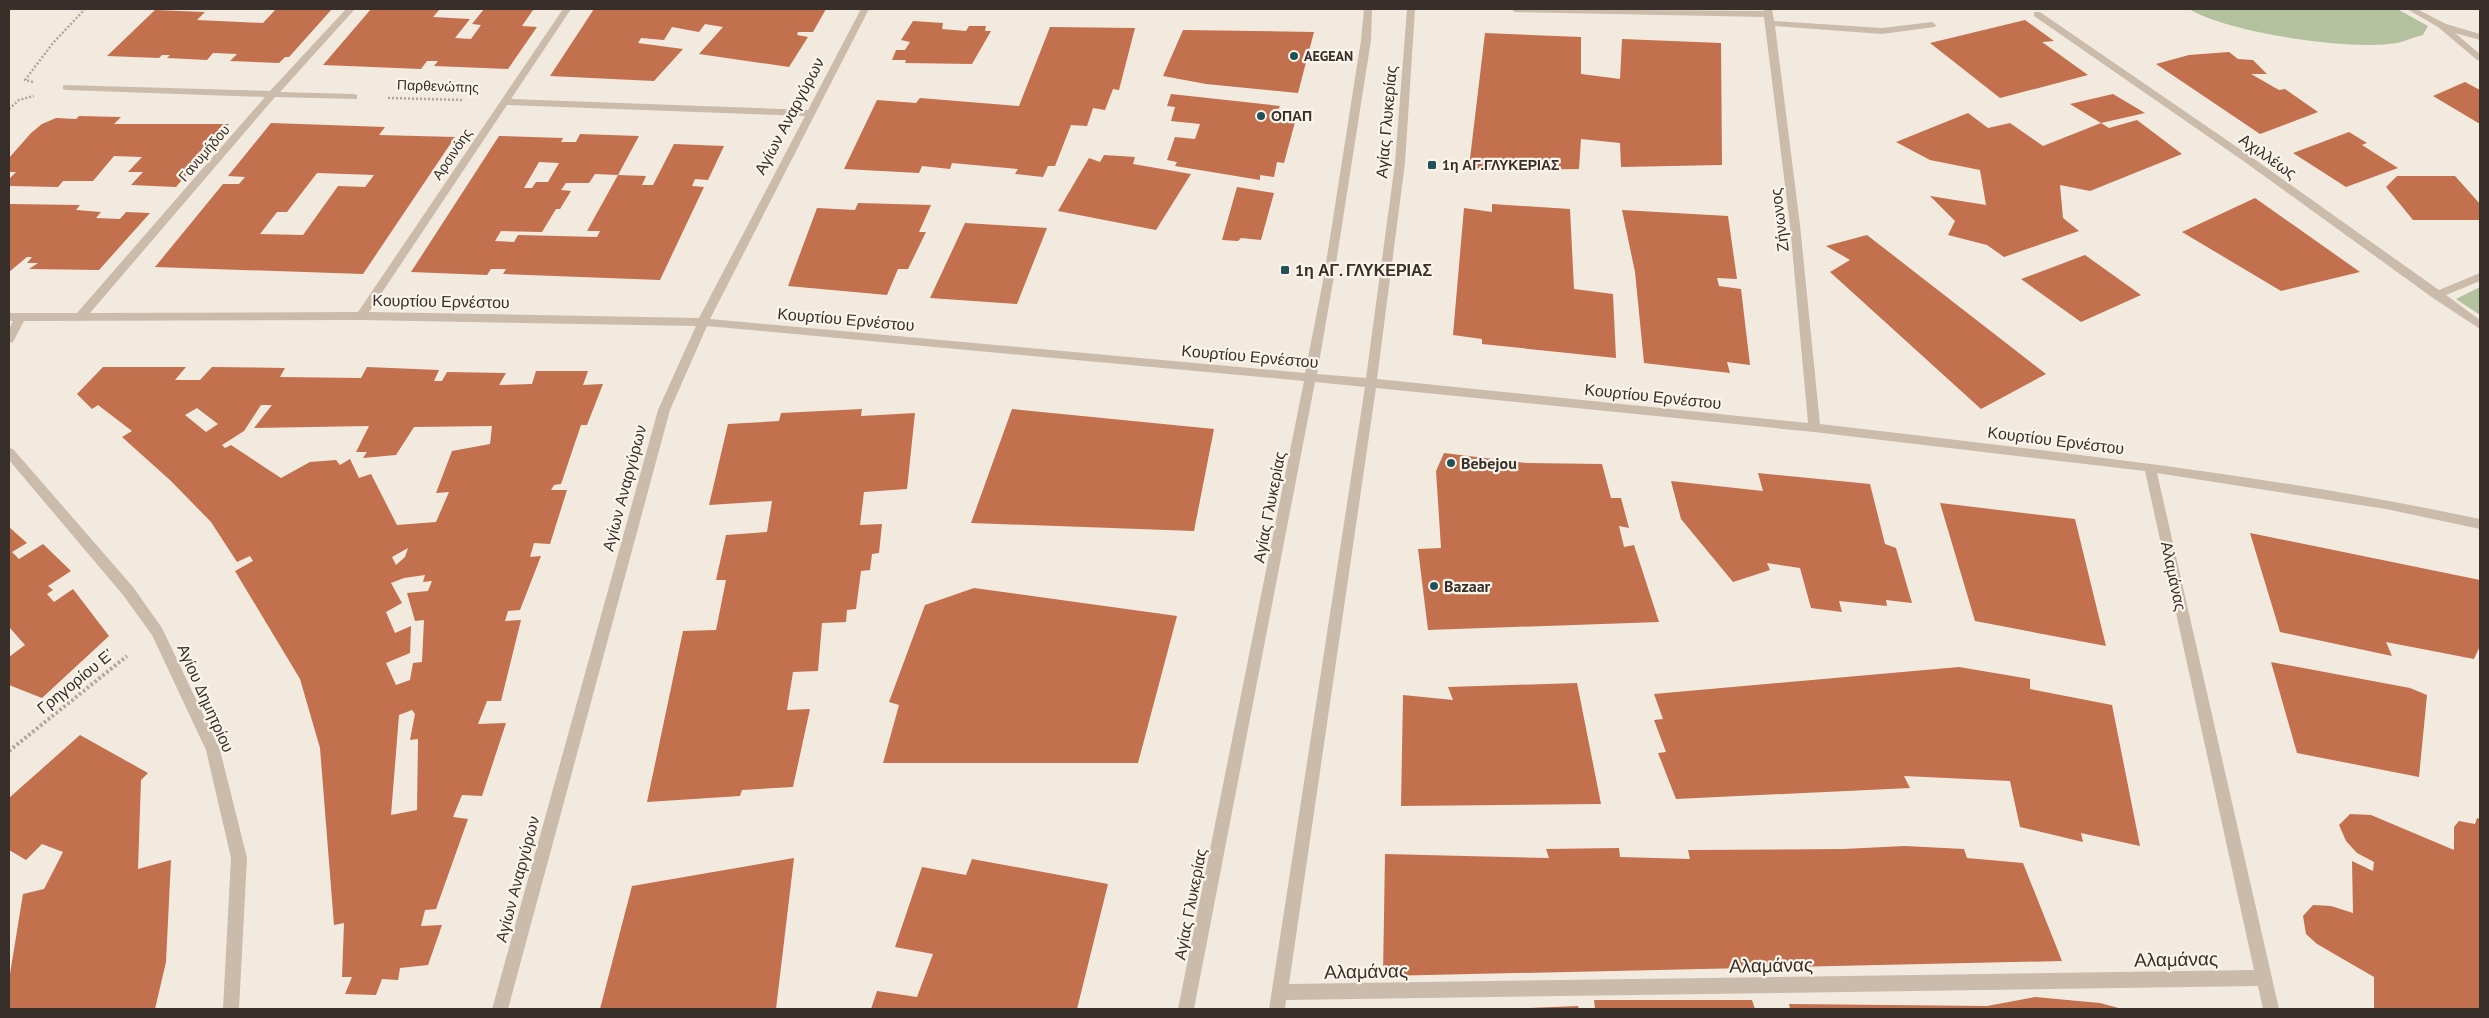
<svg xmlns="http://www.w3.org/2000/svg" width="2489" height="1018" viewBox="0 0 2489 1018" font-family="'PT Sans',sans-serif">
	<rect width="100%" height="100%" fill="#f2eadf"/>
	<g fill="#b4c19f">
		<path d="M2189,9h208l31,17 -5,9c-9,2 -17,6 -26,8 -46,8 -168,-10 -208,-34z"/>
		<path d="M2480,287v28l-24,-16z"/>
	</g>
	<g fill="#c2704d" fill-rule="evenodd">
		<path d="M276,9h56l-43,48h-4l-6,6 -49,-2 7,-7 -24,-1 -6,7 -40,-2 3,-3h-8l-3,3 -52,-2 48,-46 50,2 -8,8 66,3z"/>
		<path d="M371,9h69l-7,8 37,2 -15,19 16,1 10,-14 -9,-1 12,-15 49,1 -11,16 15,1 -29,42 -74,-3 4,-5h-11l-6,8 -98,-4z"/>
		<path d="M594,9h232l-13,23h-15l-1,3 11,2 -19,30 -90,-13 24,-27 -18,-3 -6,8 -27,-5 -8,13 -23,-2 -3,5 45,6 -29,32 -104,-5z"/>
		<path d="M2025,20l29,21 -12,1 46,33 -88,23 -70,-55z"/>
		<path d="M913,21l30,2 -1,6 24,2 3,-5h17l-1,5h6l-19,33 -67,-1 1,-3h-14l4,-10h9l5,-8 -9,-2z"/>
		<path d="M1050,27l85,1 -16,62 -6,-1 -8,21 -12,-2 -6,18 -16,-1 -16,41h-7l-5,11 -28,-3 3,-5 -66,-6 -2,6 -28,-3 -3,7 -75,-4 33,-69 39,3 4,-5 99,8z"/>
		<path d="M1183,30l131,2 -16,61 -92,-9 -43,-8z"/>
		<path d="M1485,33l96,4v37l39,5 2,-40 99,4 1,122 -101,2 -1,-24 -39,-4 -2,30 -86,1 -24,-3z"/>
		<path d="M2229,52l9,7 15,1 14,14h-16l28,16 6,-1 33,23 -58,22 -104,-70 33,-9z"/>
		<path d="M2465,82l15,8v34l-47,-28z"/>
		<path d="M1171,94l109,12 -2,4 13,1 -1,11h5l-11,41 -7,-1 -3,15 -14,-2v5l-85,-14 2,-4 -10,-2 8,-23 20,2 5,-15 -29,-3 4,-14 -8,-1z"/>
		<path d="M2113,94l32,19 -44,10 -31,-19z"/>
		<path d="M1968,113l20,15 22,-5 33,23 58,-23 8,5 28,-8 45,34 -92,37 -30,-6 3,33 16,13 -75,26 -17,-12 -39,-10 7,-14 -25,-25 56,9 -6,-35 -50,-10 -34,-18z"/>
		<path d="M79,116l42,1 -7,7h115l-53,63 -45,-2 12,-13h-15l14,-15 -28,-1 -21,25h-30l-5,6 -49,-1v-7l7,-7h-7v-14l22,-25 11,-9 14,-6 20,1z"/>
		<path d="M271,123l114,4 -6,8 76,2 -92,137 -208,-7 68,-83h16l6,-7 -17,-1zM317,173l57,2 -9,12 -27,-1 -35,49 -43,-1 17,-22h10z"/>
		<path d="M2349,132l18,11 -5,2 36,23 -52,19 -53,-34z"/>
		<path d="M580,134l59,2 -21,39 -23,-1 -6,9h-23l-5,7 10,1 -11,18h-4l-14,23 -41,-1 -6,10 19,1 4,-7 79,2 3,-6h-13l31,-56 28,1 -4,9h11l21,-41 50,2 -16,34 -13,-1 -3,7 12,1 -44,93 -157,-6 3,-5h-15l-4,6 -76,-3 88,-136 64,2 -2,4h15zM539,162l20,1 -11,19h-12l-4,6h-8z"/>
		<path d="M1104,155l31,2 -2,7 58,10 -35,56 -98,-19 31,-53 11,4z"/>
		<path d="M2397,176h58l25,28v16h-67l-27,-33z"/>
		<path d="M1237,187l37,6 -13,47 -20,-2 -3,3 -16,-1z"/>
		<path d="M2255,198l105,74 -79,19 -99,-59z"/>
		<path d="M858,203l73,2 -12,27h7l-18,37h-10l-11,26 -99,-9 29,-78 38,2z"/>
		<path d="M9,204l71,1 -4,5 25,2 -5,6 24,1 6,-7 24,1 -51,57 -70,-1 9,-6h-11l5,-6h-5l-18,15z"/>
		<path d="M1492,204l78,5 4,80 39,5 3,64 -134,-14v-5l-29,-4 11,-127 28,4z"/>
		<path d="M1622,210l106,6 9,63 -20,-1 2,8 22,3 9,76 -23,-3 3,11 -86,-10 -9,-91z"/>
		<path d="M965,223l82,5 -30,76 -87,-6z"/>
		<path d="M1867,235l179,139 -65,35 -151,-137 20,-12 -24,-14z"/>
		<path d="M2085,255l56,40 -60,27 -60,-43z"/>
		<path d="M103,367h83l-11,13h25l12,-13 73,1 -5,9 81,1 6,-11 72,3 -5,11h8l5,-9 59,1 -7,12 33,-1 4,-13h52l-5,14 20,-1 -16,41h-6l-20,59 -7,1 -3,5h16l-17,54 -16,-1 -4,14 11,-1 -21,54 -12,1 -3,10 16,-1 -20,81h-14l-9,23 28,-1 -24,73 -20,-1 -9,22 15,2 -32,90 -11,1 -4,16 21,-1 -14,40 -28,3 -2,12 -16,-1 -6,16 -31,-1 7,-17h-10l2,-54 -10,2 -14,-177 -20,-69 -65,-108 18,-10 -3,-5 -13,6 -26,-40 -40,-41 -49,-44 10,-6 -34,-26 -6,4 -15,-15zM261,405h11l-18,23 115,-2 -13,26h11l-4,6 33,-3 18,-28 78,-1 -2,18 -38,7 -16,42 13,-1 -13,30 -39,3 -26,-51 -12,4 -9,-19 -10,6 -4,-5 -26,2 -29,16 -50,-33 -6,3 -3,-3 22,-14zM197,408l21,16 -12,8 -21,-17zM408,548l-3,9 -9,8 -4,-8zM425,575l-2,7 9,-1 -4,10 -21,2 8,28 9,-1 -2,42 -9,1 -3,17 -14,5 -10,-22 24,-10 1,-27 -16,7 -9,-21 16,-9 -11,-20 13,-5zM412,710l3,4 -5,26 8,-1 -1,71 -26,5 8,-100z"/>
		<path d="M862,409l-1,7 54,-3 -8,76 -43,3 -4,33 22,-1 -3,29 -7,1 -2,16 -9,1 -5,38 -9,1 -1,12 -24,1 -4,48 -25,1 -6,38 23,-1 -17,78 -51,3 -2,6 -93,6 36,-171 33,-1 10,-50h-10l10,-45 41,-3 5,-31 -63,4 19,-81 51,-3 2,-8z"/>
		<path d="M1012,409l202,20 -20,102 -223,-8z"/>
		<path d="M1444,453l83,10 75,1 9,34h10l8,30 -10,-2 5,21 10,-2 25,77 -231,8 -10,-81 23,-1 -5,-77z"/>
		<path d="M1758,473l112,11 15,60 11,4 16,55 -26,-3 1,6 -48,-5 3,11 -31,-4 -11,-40 -33,-5 3,7 -37,12 -52,-63 -10,-38 92,10z"/>
		<path d="M1940,503l135,16 31,127 -131,-25z"/>
		<path d="M9,527l18,16 -15,9 7,7 24,-15 28,27 -23,15 5,4 -6,4 7,8 19,-13 36,47 -67,62 -33,-13v-28l16,-12 -16,-18z"/>
		<path d="M2250,533l230,47v66l-6,13 -88,-17 6,14 -112,-24z"/>
		<path d="M974,588l203,28 -39,147h-255l16,-58 -10,-3 36,-97z"/>
		<path d="M2271,662l139,26 17,7 -8,82 -122,-24z"/>
		<path d="M1959,667l71,12v10l82,16 28,141 -59,-13 2,9 -63,-15 -10,-46 -106,-5 6,12 -234,11 -18,-46 8,-1 -12,-32 9,-1 -9,-25z"/>
		<path d="M1577,683l24,121 -200,2 2,-111 50,5 -5,-13z"/>
		<path d="M80,735l68,38 -7,7 -3,89 33,-9 -5,102 -11,47h-146v-29l14,-86 21,-5 19,-37 -21,-8 -16,16 -17,-10v-52z"/>
		<path d="M2350,814l21,1 83,35v-23l5,-6 16,3 2,-6 3,1v190h-106v-32l-57,-33 -11,-10 -3,-18 10,-11 18,1 22,7 -1,-52 21,10 1,-9 -17,-9 -11,-12 -7,-16z"/>
		<path d="M1905,846l59,3 3,9 56,5 39,98 -679,15 2,-122 164,4 -3,-9 73,-1 1,9 70,2 -2,-9 155,-1z"/>
		<path d="M794,858l-18,151h-176l32,-123z"/>
		<path d="M972,859l136,25 -31,125h-206l6,-18 40,6 16,-43 -38,-7 27,-80 44,8z"/>
		<path d="M2035,997l65,6 22,6h-332l-1,-5 198,2z"/>
		<path d="M1594,1000h158l3,9h-160z"/>
		<path d="M1578,1006l1,3h-50v-1z"/>
	</g>
	<g fill="none" stroke-linecap="round" stroke-linejoin="round">
		<g stroke="#b6a595" stroke-width="2.5" stroke-dasharray="2 2" stroke-linecap="butt">
			<path d="M33,82l-8,-2 28,-37 32,-34"/>
			<path d="M388,98l76,2"/>
			<path d="M9,109l10,-9 15,-4"/>
		</g>
		<path stroke="#b6a595" stroke-width="4" stroke-dasharray="2.5 2.5" stroke-linecap="butt" d="M9,751l118,-95"/>
		<g fill="#cabbab" fill-rule="evenodd">
			<path d="M346,9h9l-75,83 74,2 3,1v4l-82,-2 -185,216 268,-1 205,-303h8l-60,90 297,11 53,-101h8l-159,310 595,54 19,-97 37,-236 3,-31h8l-1,31 -37,236 -17,98 49,4 29,-215 12,-154h8l-10,154 -28,216 431,44 -18,-198 -26,-208 -249,-5 -4,-3 253,2v-2h8l2,12 108,7 50,-6 4,3 -1,2 -53,7 -107,-8 25,199 20,199c221,26 442,49 660,95v10l-94,-20 -229,-36 122,536h-16l-5,-23 -972,14 -1,9h-16l96,-622 -50,-5 -121,627h-16l126,-628 -597,-55 -37,84 -162,599h-16l166,-599 38,-84 -335,-6 -337,1 -11,21 -4,1v-14l4,-8h-4v-8h68l188,-216 -199,-7 -3,-1v-4l207,6zM507,105l298,11 -106,202 -330,-6zM1376,388l438,44 331,39 109,499 -965,14z"/>
			<path d="M2407,9h10l29,15 34,10v6l-25,-7 25,21v7l-3,-1 -39,-33z"/>
			<path d="M2034,12h6l210,144 189,134 41,-17v8l-34,14 34,25v9l-47,-31 -191,-138 -208,-144z"/>
			<path d="M9,448l4,1 120,138 29,41 58,122 27,108 -8,151h-16l8,-151 -25,-108 -54,-115 -29,-40 -114,-135z"/>
		</g>
	</g>
	<g fill="#215259" stroke="#faf4eb" stroke-width="2">
		<circle cx="1294" cy="56" r="5"/>
		<circle cx="1261" cy="116" r="5"/>
		<rect x="1427" y="160" width="10" height="10" rx="2.5"/>
		<rect x="1280" y="265" width="10" height="10" rx="2.5"/>
		<circle cx="1451" cy="463" r="5"/>
		<circle cx="1434" cy="586" r="5"/>
	</g>
	<g text-anchor="middle" stroke-width="4.5" stroke-linejoin="round" paint-order="stroke">
		<g font-size="14" font-weight="bold" fill="#382f2a" stroke="#faf4eb" text-anchor="start">
			<text x="1304" y="61">AEGEAN</text>
			<text x="1271" y="121">ΟΠΑΠ</text>
			<text x="1442" y="170">1η ΑΓ.ΓΛΥΚΕΡΙΑΣ</text>
		</g>
		<g font-size="14" fill="#382f2a" stroke="#faf4eb">
			<text transform="translate(438 86) rotate(2)" y="5">Παρθενώπης</text>
			<text transform="translate(204 153) rotate(-49)" y="5">Γανυμήδου</text>
			<text transform="translate(452 154) rotate(-56)" y="5">Αρσινόης</text>
		</g>
		<g font-size="16" fill="#382f2a" stroke="#faf4eb">
			<text transform="translate(789 116) rotate(-62)" y="6">Αγίων Αναργύρων</text>
			<text transform="translate(1386 122) rotate(-85)" y="6">Αγίας Γλυκερίας</text>
			<text transform="translate(2268 156) rotate(35)" y="6">Αχιλλέως</text>
			<text transform="translate(1779 220) rotate(-97)" y="6">Ζήνωνος</text>
			<text transform="translate(441 301) rotate(1)" y="6">Κουρτίου Ερνέστου</text>
			<text transform="translate(846 319) rotate(5)" y="6">Κουρτίου Ερνέστου</text>
			<text transform="translate(1250 356) rotate(5)" y="6">Κουρτίου Ερνέστου</text>
			<text transform="translate(1653 396) rotate(6)" y="6">Κουρτίου Ερνέστου</text>
			<text transform="translate(2056 440) rotate(7)" y="6">Κουρτίου Ερνέστου</text>
			<text transform="translate(624 488) rotate(-75)" y="6">Αγίων Αναργύρων</text>
			<text transform="translate(1269 507) rotate(-79)" y="6">Αγίας Γλυκερίας</text>
			<text transform="translate(2174 576) rotate(78)" y="6">Αλαμάνας</text>
			<text transform="translate(75 681) rotate(-39)" y="6">Γρηγορίου Ε'</text>
			<text transform="translate(206 698) rotate(66)" y="6">Αγίου Δημητρίου</text>
			<text transform="translate(517 879) rotate(-75)" y="6">Αγίων Αναργύρων</text>
			<text transform="translate(1190 904) rotate(-79)" y="6">Αγίας Γλυκερίας</text>
		</g>
		<g font-size="16" font-weight="bold" fill="#382f2a" stroke="#faf4eb" text-anchor="start">
			<text x="1295" y="276">1η ΑΓ. ΓΛΥΚΕΡΙΑΣ</text>
			<text x="1461" y="469">Bebejou</text>
			<text x="1444" y="592">Bazaar</text>
		</g>
		<g font-size="19" fill="#382f2a" stroke="#faf4eb">
			<text transform="translate(2176 959) rotate(-1)" y="7">Αλαμάνας</text>
			<text transform="translate(1771 965) rotate(-1)" y="7">Αλαμάνας</text>
			<text transform="translate(1366 971) rotate(-1)" y="7">Αλαμάνας</text>
		</g>
	</g>
	<rect width="2489" height="1018" fill="none" stroke="#382f2a" stroke-width="20"/>
</svg>
